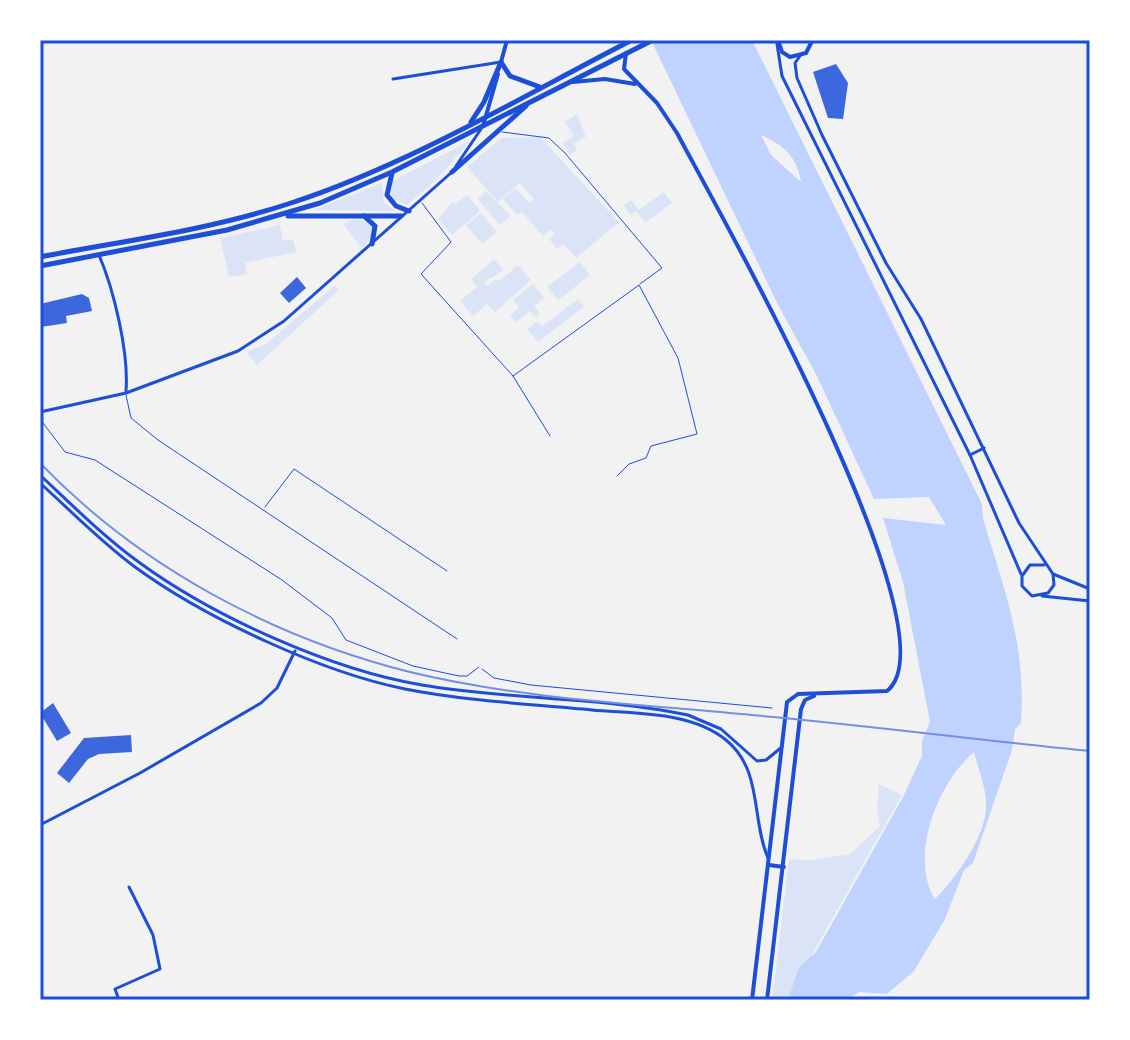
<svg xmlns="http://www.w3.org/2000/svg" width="1130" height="1040" viewBox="0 0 1130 1040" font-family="'Exo 2',sans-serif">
	<rect width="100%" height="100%" fill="#f2f2f2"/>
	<g fill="#dbe4f7">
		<path d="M577,114l9,23 -12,7 3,6 -7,5 -7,-12 11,-7 -9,-14z"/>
		<path d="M540,137l79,85 -43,36 -13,-14 -6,5 -8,-10 6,-5 -4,-4 -8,6 -21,-24 -5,3 -14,-16 13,-11 13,15 5,-4 -14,-16 -22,19 -31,-35 34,-29z"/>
		<path d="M471,140l-35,40 -29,25 -14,-6 -4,-11 4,-7z"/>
		<path d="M382,183l2,20 12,8 -82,-1z"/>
		<path d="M486,191l25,25 -11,9 -22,-26z"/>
		<path d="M664,192l8,11 -27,20 -9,-12 -6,4 -6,-10 7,-5 8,10z"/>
		<path d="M467,195l13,16 -28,24 -14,-16 15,-18 3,3z"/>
		<path d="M481,213l16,19 -15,12 -16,-19z"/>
		<path d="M352,220h11l9,6 -1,12 -9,10 -19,-24z"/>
		<path d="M280,225l3,16 10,-2 3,13 -51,11 2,11 -18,3 -9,-39z"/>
		<path d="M494,259l10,11 -20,12 3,4 9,-7 3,2 19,-16 13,15 -36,32 -8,-8 -14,12 -13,-15 17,-14 -6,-8z"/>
		<path d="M580,262l10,13 -32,25 -11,-13z"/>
		<path d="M533,284l11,14 -10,8 6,7 -5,4 -5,-6 -14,11 -6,-7 9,-8 -6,-7z"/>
		<path d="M335,285l4,5 -82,75 -11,-13 20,-8z"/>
		<path d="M578,299l6,8 -46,35 -11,-13 11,-8 4,5z"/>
		<path d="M879,784l23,11 -101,179 -9,26h-20l17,-141 20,1 41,-6 30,-28 -3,-18z"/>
	</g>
	<path fill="#bfd3fe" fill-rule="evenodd" d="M651,40h101l230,464 1,14c22,76 43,123 38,205l-6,6 -3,21 -39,113 -9,7 -19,49 -31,52 -27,23 -28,-2 -13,8h-58l11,-33 17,-15 87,-155 19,-41v-15l8,-19 -27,-140 -20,-64 63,7 -17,-28 -55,2 -57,-123 -39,-71zM761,135c22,10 36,21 40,47l-30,-27zM974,752c4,16 13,38 12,55 -1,31 -30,71 -51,92 -27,-43 4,-118 39,-147z"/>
	<g fill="#3d67dc">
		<path d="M836,64l12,19 -5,36 -15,-1 -15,-46z"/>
		<path d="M297,277l9,11 -17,15 -9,-10z"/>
		<path d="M82,294l7,4 3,13 -26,5 1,7 -26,4 -1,-23z"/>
		<path d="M53,703l18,30 -14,8 -17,-28z"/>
		<path d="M131,735l1,17 -33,2 -11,5 -19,24 -12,-10 27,-35z"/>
	</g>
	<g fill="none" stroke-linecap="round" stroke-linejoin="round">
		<g stroke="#1d4ed8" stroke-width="1">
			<path d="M502,132l47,6 16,15 97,115 -22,16"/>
			<path d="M422,203l29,39 -30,32 92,102 37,60"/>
			<path d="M513,376l126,-91 39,73 19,76 -46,12 -5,12 -17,6 -12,12"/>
			<path d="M126,395l5,23 27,22 299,199"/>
			<path d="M40,419l25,33 30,8 187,120 50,38 14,22 67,26 46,10h8l12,-9"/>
			<path d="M265,507l29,-38 153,102"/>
			<path d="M482,669l12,9 37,7 241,23"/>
		</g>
		<g stroke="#1d4ed8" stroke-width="3">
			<path d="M393,79l108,-17"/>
			<path d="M456,166l25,-37"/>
			<path d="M99,255c15,35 30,98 27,136"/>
			<path d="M40,412l86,-19 112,-42 46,-30 168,-149"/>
			<path d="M40,475c32,30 64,62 100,88 74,54 192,107 282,122 88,15 179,12 266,30l33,14 36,32 9,-1 16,-13"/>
			<path d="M40,483c31,28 61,59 95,84 70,51 186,105 270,122 61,12 125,15 187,21 43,4 99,1 134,30 37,30 25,79 42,118"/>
			<path d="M40,825l100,-52 121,-70 16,-15 18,-37"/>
			<path d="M119,1000l-4,-11 45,-20 -7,-34 -24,-48"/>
		</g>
		<g stroke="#1d4ed8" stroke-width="3">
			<path d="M777,44l5,32 188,379 51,119"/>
			<path d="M800,56l-5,7 2,15 25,57 64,128 35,56 98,204 34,51 1,11 -6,8 -16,3 -10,-10v-10l8,-11h14"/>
			<path d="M970,455l14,-7"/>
			<path d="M1053,574l37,15"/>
			<path d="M1042,596l48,5"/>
		</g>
		<g stroke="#1d4ed8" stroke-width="4">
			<path d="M778,40l4,12 8,5 16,-4 6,-12"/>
			<path d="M626,53l-2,16 33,34 20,30c39,74 282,501 210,558l-89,3 -11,8 -35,298"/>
			<path d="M501,62l6,-22"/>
			<path d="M573,82l32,-3 30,5"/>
			<path d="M483,126l15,-52"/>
			<path d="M769,865l15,2"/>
			<path d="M767,1000l34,-291 4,-9 9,-4"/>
		</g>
		<g stroke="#1d4ed8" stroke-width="5">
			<path d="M812,41v-1"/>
			<path d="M501,62l9,14 30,11"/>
			<path d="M471,122l13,-20 17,-40"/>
			<path d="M452,172l74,-66"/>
			<path d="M392,173l-5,22 9,11 13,5"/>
			<path d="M288,216h113"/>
			<path d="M364,216l11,10 -3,18"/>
			<path d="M40,257c83,-16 170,-27 251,-54 119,-39 230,-106 341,-163"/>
			<path d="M40,266l187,-36 93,-27 72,-31 261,-132"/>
		</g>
		<path stroke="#7290e2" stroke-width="2" d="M40,463c99,103 231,174 370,209 111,27 229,32 342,43 113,10 225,25 338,36"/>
	</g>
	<rect width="1130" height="1040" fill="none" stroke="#ffffff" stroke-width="84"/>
	<rect x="42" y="42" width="1046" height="956" fill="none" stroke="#1d4ed8" stroke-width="3"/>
</svg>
